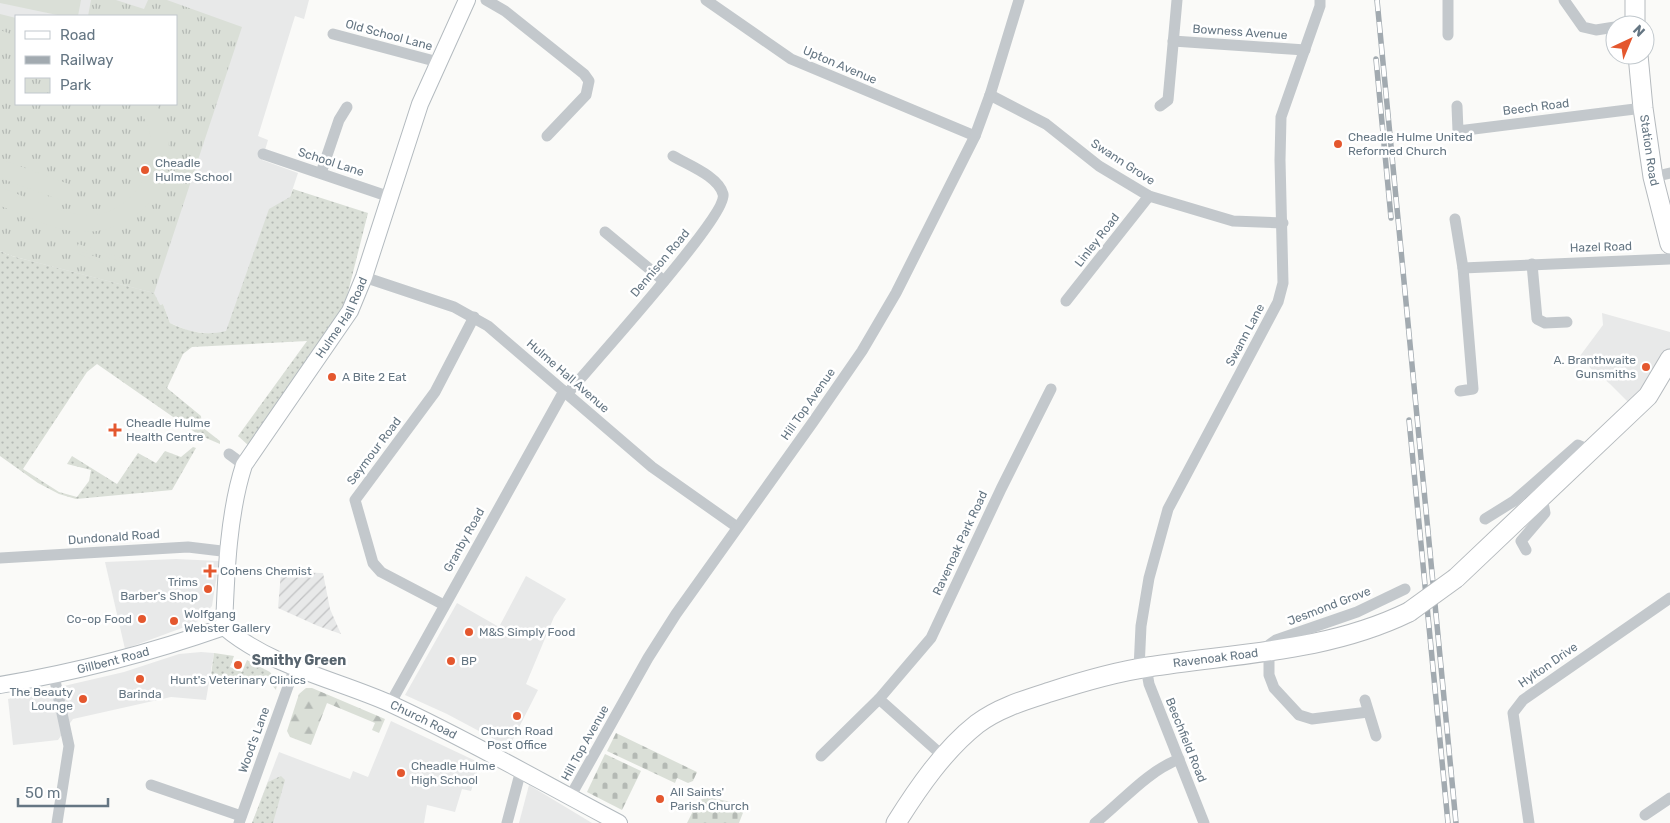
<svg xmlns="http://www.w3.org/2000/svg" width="1670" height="823" viewBox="0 0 1670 823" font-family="Rubik,sans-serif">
	<defs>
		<pattern id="industrial-furrows" width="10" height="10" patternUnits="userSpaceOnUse" patternTransform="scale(1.25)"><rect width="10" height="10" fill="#e8e9e9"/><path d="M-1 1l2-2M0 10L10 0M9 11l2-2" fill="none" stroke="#c0c1c2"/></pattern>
		<pattern id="grass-dots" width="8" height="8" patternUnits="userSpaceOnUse" patternTransform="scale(1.25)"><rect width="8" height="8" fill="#dadfd7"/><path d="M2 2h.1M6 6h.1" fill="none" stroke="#b4b9b4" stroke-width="1.8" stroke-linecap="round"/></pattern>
		<pattern id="forest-firs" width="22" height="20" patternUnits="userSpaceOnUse" patternTransform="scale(1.25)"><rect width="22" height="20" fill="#dadfd7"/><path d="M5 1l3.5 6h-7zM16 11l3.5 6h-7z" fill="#b4b9b4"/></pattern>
		<pattern id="cemetery-stones" width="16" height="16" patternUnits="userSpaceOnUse" patternTransform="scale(1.25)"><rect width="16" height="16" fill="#dadfd7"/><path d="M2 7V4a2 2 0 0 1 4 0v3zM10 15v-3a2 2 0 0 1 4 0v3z" fill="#b4b9b4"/></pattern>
		<pattern id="park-tufts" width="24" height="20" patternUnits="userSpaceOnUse" patternTransform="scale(1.25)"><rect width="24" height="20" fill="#dadfd7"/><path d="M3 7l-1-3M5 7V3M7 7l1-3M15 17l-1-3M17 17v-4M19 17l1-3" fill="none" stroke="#b4b9b4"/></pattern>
	</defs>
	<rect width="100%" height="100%" fill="#fafaf8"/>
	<g fill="#e8e9e9" fill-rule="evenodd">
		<path d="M0,0h309l-5,19 -9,-3 -37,120 10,4 -6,20 36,13 -8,24 -52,102 -12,33 -13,2 -24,-3 -19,-8 -7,-19 -3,1 -160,-54zM16,16h160v88h-160z"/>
		<path d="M1602,313l68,19v21l-40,51 -20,-20 -7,-6 -3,1 -20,-23 23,-31z"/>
		<path d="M176,559l43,2 -7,45 -14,15 -8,4 -65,24 -20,-87z"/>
		<path d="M526,576l40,23 -12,18 -28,67 12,6 -29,57 -62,-33 -42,-19 52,-92 42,24z"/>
		<path d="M201,652l13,1 -8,47 -35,-3 -98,22 -15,21 -45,5 -5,-46 116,-27 55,-18z"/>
		<path d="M391,721l89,42 -9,28 -9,-2 -7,23 -28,-7 -3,18h-172l27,-71 71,27 3,-8 15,6z"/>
		<path d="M529,785l63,38h-73z"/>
	</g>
	<path fill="url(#industrial-furrows)" d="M281,572l42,1 7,36 11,25 -23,-8 -40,-18z"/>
	<g fill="url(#grass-dots)">
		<path d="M293,189l75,24 -23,91 -97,141 -10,-9 69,-95 -115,6 -9,7 -16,34 34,28 1,11 18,14v3l-21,-9 -102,-71 -10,8 -64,97 36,23 18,5 12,-16 2,-11 -24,-6 5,-8 45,28 21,-31 18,10 9,-12 16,6 12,-10 3,1 -24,42 -96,9 -17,-5 -21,-11 -38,-27v-205l12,5 142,37 6,12 3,-1 7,19c19,9 35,13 56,8l43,-122 21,-12z"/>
		<path d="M214,653l20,3 -4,11 12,5 5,-12 23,12 7,10 -1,8 -8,-10 -58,2z"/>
		<path d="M281,776l4,4 -12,43h-21l16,-41z"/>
	</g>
	<path fill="url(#forest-firs)" d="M306,688h6l73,31 -6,14 -7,-3 3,-7 -48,-20 -16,42 -21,-8 -3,-6 12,-37z"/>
	<g fill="url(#cemetery-stones)">
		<path d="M616,733l81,39 -4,9 -5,2 -11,-5 -2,5 -68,-32z"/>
		<path d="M605,754l36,17 -19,39 -35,-18z"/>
		<path d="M707,797l39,8 -7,18h-52l11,-22z"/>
	</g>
	<path fill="url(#park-tufts)" d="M91,0h25l28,9 4,-9h19l75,27 -88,266 -142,-37 -12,-5v-237l16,4v86h160v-88h-88z"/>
	<g fill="#dadfd7">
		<path d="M0,0h81l-3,16h-16l-62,-13z"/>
		<path d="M0,30l16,6v19l-16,-6z"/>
		<path d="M133,104h23c36,60 -6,130 -76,128 -24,-1 -57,-18 -80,-26v-19c26,10 68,31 95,28 51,-7 76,-75 38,-111z"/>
		<path d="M0,159l74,27 -5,17 -69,-25z"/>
		<path d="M78,244l59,19 -4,11 -57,-21v-3l47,16 1,-3 -46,-16z"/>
	</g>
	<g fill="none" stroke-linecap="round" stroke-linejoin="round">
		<defs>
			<g id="secondary">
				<path id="s1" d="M224,627c2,-51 4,-113 20,-162l106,-154 14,-34 56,-173 47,-104"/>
				<path id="s2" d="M224,627c47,40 111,52 167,77 78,36 152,79 228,119"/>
				<path id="s3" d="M0,685c77,-13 150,-32 224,-58"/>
			</g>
			<g id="primary">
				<path d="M1635,0v25"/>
				<path id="s4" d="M1638,55l5,53 10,69 17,67"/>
				<path d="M1456,578l192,-182 22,-37"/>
				<path id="s5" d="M896,823c22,-35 48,-73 81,-99 21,-16 48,-24 73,-32 31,-10 65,-20 98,-25 89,-14 179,-15 261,-55"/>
			</g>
		</defs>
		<use href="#secondary" stroke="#b3babf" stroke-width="18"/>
		<use href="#primary" stroke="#b5babe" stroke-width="21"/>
		<g stroke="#c3c8cc" stroke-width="11">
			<path d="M486,0l19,11 79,63 5,7 -3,14 -39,41"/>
			<path d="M706,0l85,59 184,77"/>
			<path d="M1564,0l19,27 13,3 19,-3"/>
			<path d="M333,34l105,28"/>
			<path d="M1448,35v-35"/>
			<path d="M1173,41l132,9"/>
			<path d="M990,95l56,29 53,42 50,30 84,25 50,2"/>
			<path d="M1160,106l8,-6 9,-100"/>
			<path d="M1457,106l1,25 185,-23"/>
			<path d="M263,154l127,43"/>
			<path d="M321,173l18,-53 8,-13"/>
			<path d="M1653,177l17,-4"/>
			<path d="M1455,219l8,49 10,121 -13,2"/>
			<path d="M605,232l59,49"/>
			<path d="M1532,264l5,55 8,4 22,-1"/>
			<path d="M1463,268l207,-9"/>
			<path d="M364,277l90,30 34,19 164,141 85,60"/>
			<path d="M1066,301l83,-105"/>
			<path d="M567,394c21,-25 162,-180 156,-200 -5,-18 -35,-29 -50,-38"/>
			<path d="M229,454l15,11"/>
			<path d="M1485,519l29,-18 64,-56 14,6"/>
			<path d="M1526,550l-5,-9 24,-28 -3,-16"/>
			<path d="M0,558l188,-11 42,5"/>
			<path d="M444,605l-63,-33 -8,-9 -18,-63 80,-108 39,-75"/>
			<path d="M1146,667l3,17 55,139"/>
			<path d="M1139,669l2,-43 8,-48 19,-69 110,-207 5,-19 -3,-123 1,-43 39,-111v-6"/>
			<path d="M54,676l15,70 -12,77"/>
			<path d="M1365,700l11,36"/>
			<path d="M390,704l174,-313"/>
			<path d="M1368,712l-56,7 -13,-4 -25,-27 -5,-13v-30l7,-5 81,-28 48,-23"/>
			<path d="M821,756l58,-57"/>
			<path d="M944,757l-65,-58 52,-61 70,-149 50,-100"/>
			<path d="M151,785l90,31"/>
			<path d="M570,797l78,-139 28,-44 137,-192 49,-71 34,-58 79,-157 15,-41 29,-95"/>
			<path d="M1645,815l25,-17"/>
			<path d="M239,823l56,-156"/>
			<path d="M507,823l14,-53"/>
			<path d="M1095,823c28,-22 50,-50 84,-64"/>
			<path d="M1529,823l-16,-110 10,-13 147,-102"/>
		</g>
		<use href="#secondary" stroke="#fff" stroke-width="16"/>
		<use href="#primary" stroke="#fff" stroke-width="19"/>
		<defs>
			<g id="rail">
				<path d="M1377,0l79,823"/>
				<path d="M1376,59l15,159"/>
				<path d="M1409,420l39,403"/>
			</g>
		</defs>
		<use href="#rail" stroke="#a2aab0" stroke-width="5.5"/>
		<use href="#rail" stroke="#fff" stroke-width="4" stroke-dasharray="11" stroke-linecap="butt"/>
		<defs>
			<path id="primary-bridge" d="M1409,612l47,-34"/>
		</defs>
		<use href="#primary-bridge" stroke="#b5babe" stroke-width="21" stroke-linecap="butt"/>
		<use href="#primary-bridge" stroke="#fff" stroke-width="19"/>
	</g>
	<g fill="#e4572e" stroke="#fff" stroke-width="2">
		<circle cx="1338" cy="144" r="5"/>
		<circle cx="145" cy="170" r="5"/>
		<circle cx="1646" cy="367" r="5"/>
		<circle cx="332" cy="377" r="5"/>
		<path d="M112.5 422.5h5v5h5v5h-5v5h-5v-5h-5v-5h5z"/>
		<path d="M207.5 563.5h5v5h5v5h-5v5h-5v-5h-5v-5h5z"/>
		<circle cx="208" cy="589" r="5"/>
		<circle cx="142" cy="619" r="5"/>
		<circle cx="174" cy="621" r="5"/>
		<circle cx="469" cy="632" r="5"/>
		<circle cx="451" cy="661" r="5"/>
		<circle cx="238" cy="665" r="5"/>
		<circle cx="140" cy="679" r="5"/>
		<circle cx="83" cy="699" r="5"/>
		<circle cx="517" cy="716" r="5"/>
		<circle cx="401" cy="773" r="5"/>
		<circle cx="660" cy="799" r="5"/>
	</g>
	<g text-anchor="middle" stroke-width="5" stroke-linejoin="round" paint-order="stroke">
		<g font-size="12" fill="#657683" stroke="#fff">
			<text transform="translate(1240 32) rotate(4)" y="4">Bowness Avenue</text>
			<text transform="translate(389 35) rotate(15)" y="4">Old School Lane</text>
			<text transform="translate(840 65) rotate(23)" y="4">Upton Avenue</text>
			<text transform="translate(1536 107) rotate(-7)" y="4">Beech Road</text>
			<text dy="4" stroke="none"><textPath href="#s4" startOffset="96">Station Road</textPath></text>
			<text transform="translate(331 162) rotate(18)" y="4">School Lane</text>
			<text transform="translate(1123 162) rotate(33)" y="4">Swann Grove</text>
			<text transform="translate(1097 240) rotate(-52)" y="4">Linley Road</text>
			<text transform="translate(1601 247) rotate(-2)" y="4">Hazel Road</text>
			<text transform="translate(660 263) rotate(-50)" y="4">Dennison Road</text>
			<text dy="4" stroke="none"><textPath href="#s1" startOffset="341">Hulme Hall Road</textPath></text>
			<text transform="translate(1245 335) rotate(-62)" y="4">Swann Lane</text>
			<text transform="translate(568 376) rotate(41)" y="4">Hulme Hall Avenue</text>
			<text transform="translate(808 404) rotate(-55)" y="4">Hill Top Avenue</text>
			<text transform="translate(374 451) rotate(-53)" y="4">Seymour Road</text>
			<text transform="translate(114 537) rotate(-4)" y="4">Dundonald Road</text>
			<text transform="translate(464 540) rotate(-61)" y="4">Granby Road</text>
			<text transform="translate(960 543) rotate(-65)" y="4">Ravenoak Park Road</text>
			<text transform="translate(1329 606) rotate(-21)" y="4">Jesmond Grove</text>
			<text dy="4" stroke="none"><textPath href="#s5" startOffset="378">Ravenoak Road</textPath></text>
			<text dy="4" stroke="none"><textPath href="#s3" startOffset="116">Gillbent Road</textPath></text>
			<text transform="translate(1548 665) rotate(-35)" y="4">Hylton Drive</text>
			<text dy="4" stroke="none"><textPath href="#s2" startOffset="221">Church Road</textPath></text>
			<text transform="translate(254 740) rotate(-70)" y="4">Wood's Lane</text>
			<text transform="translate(1186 740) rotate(68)" y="4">Beechfield Road</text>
			<text transform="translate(585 743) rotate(-61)" y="4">Hill Top Avenue</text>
		</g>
		<g font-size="12" fill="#657683" stroke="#fff" text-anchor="start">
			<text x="1348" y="141">Cheadle Hulme United<tspan x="1348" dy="14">Reformed Church</tspan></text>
			<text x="155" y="167">Cheadle<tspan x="155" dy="14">Hulme School</tspan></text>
			<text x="1636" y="364" text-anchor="end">A. Branthwaite<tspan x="1636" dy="14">Gunsmiths</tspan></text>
			<text x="342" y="381">A Bite 2 Eat</text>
			<text x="126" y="427">Cheadle Hulme<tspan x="126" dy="14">Health Centre</tspan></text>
			<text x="220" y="575">Cohens Chemist</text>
			<text x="198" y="586" text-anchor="end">Trims<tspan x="198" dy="14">Barber's Shop</tspan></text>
			<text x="184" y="618">Wolfgang<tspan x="184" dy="14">Webster Gallery</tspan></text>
			<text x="132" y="623" text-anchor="end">Co-op Food</text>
			<text x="479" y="636">M&amp;S Simply Food</text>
			<text x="461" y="665">BP</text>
			<text x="238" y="684" text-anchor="middle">Hunt's Veterinary Clinics</text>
			<text x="73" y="696" text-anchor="end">The Beauty<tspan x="73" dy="14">Lounge</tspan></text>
			<text x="140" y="698" text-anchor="middle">Barinda</text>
			<text x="517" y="735" text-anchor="middle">Church Road<tspan x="517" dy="14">Post Office</tspan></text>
			<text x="411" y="770">Cheadle Hulme<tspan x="411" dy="14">High School</tspan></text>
			<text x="670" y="796">All Saints'<tspan x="670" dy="14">Parish Church</tspan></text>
		</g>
		<g font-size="14" font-weight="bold" fill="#57646e" stroke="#fff">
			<text x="299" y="665">Smithy Green</text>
		</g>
	</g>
	<rect x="15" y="15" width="162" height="90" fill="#ffffff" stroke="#c1c8cd"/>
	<rect x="25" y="31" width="25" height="8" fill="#ffffff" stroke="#c1c8cd"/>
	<text x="60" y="40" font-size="15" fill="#657683">Road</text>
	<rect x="25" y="56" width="25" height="8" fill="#a2aab0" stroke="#c1c8cd"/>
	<text x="60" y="65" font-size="15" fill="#657683">Railway</text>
	<rect x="25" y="78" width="25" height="15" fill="url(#park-tufts)" stroke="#c1c8cd"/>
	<text x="60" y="90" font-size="15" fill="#657683">Park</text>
	<g transform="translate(1630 40) rotate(44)"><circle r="24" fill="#ffffff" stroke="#c1c8cd"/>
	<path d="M0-4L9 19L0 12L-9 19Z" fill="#e4572e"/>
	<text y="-8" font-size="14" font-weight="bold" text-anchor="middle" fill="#657683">N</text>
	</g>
	<path d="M18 798v8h90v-8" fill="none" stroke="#657683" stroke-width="2.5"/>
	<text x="25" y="798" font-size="15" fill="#657683" stroke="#ffffff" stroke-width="4" paint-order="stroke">50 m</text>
</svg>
